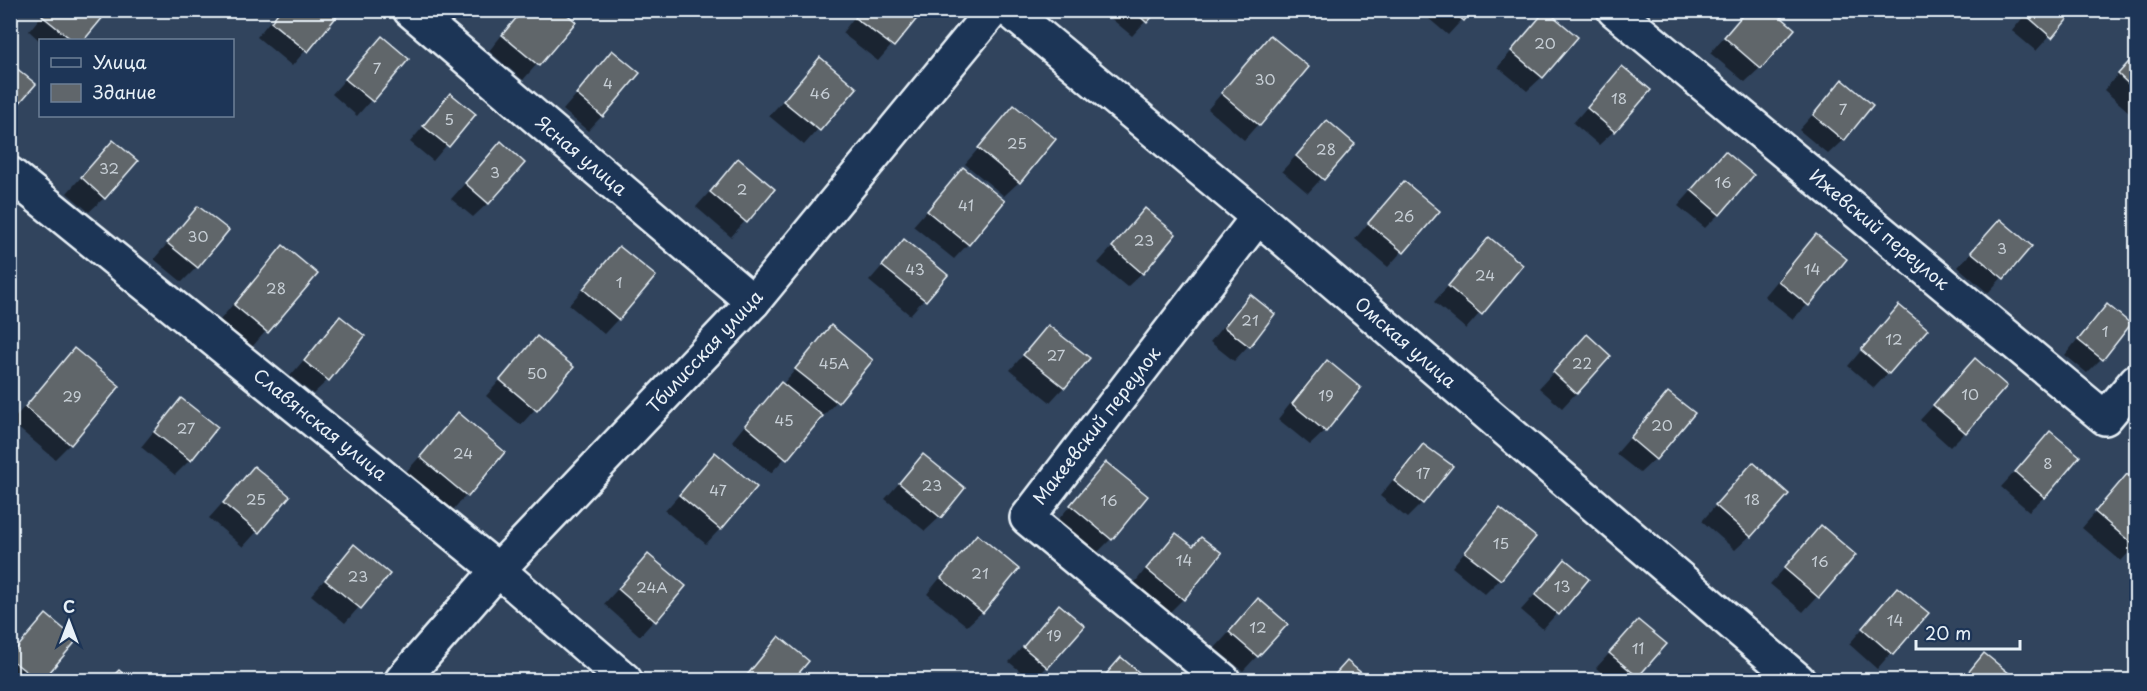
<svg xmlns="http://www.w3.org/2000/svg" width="2147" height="691" viewBox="0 0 2147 691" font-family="'Playpen Sans',sans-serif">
	<rect width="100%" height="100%" fill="#31445d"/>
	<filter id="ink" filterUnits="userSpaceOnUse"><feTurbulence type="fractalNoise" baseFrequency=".0167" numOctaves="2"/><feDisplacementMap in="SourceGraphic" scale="12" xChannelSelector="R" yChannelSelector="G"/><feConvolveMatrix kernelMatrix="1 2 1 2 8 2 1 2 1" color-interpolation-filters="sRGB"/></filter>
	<g filter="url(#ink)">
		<g fill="#0007">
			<path d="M46,10h61l-25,30 -42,1 -11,-10z"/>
			<path d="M279,10h61l-48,56 -35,-29z"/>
			<path d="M522,10h38l14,12 -51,58 -34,-29z"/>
			<path d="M860,10h49l8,6 -39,45 -36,-28z"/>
			<path d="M1101,10h55l-24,26z"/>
			<path d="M1422,10h49l-23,25 -27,-23z"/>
			<path d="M1661,10h11l-5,6z"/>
			<path d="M1747,10l13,58 -15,14 -35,-29z"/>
			<path d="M2029,10h44l-37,41 -24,-20z"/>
			<path d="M1532,27l10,50 -15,14 -29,-24z"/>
			<path d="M1270,37l37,31 -63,72 -36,-31z"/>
			<path d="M382,38l25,21 -50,57 -25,-22z"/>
			<path d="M613,52l-11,64 -14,15 -25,-21z"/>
			<path d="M2136,54v50l-7,8 -25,-22z"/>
			<path d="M820,59l34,29 -50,57 -35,-29z"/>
			<path d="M1622,68l-8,63 -15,14 -26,-22z"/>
			<path d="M1842,82l1,58 -15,14 -29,-24z"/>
			<path d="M450,95l23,19 -40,47 -23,-19z"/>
			<path d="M1014,107l5,75 -15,14 -39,-32z"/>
			<path d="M1313,137l40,7 -45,49 -26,-22z"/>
			<path d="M501,143l-13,60 -15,14 -22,-18z"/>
			<path d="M1725,153l-6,61 -14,14 -27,-22z"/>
			<path d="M99,157l5,41 -15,14 -22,-19z"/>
			<path d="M738,160l35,29 -42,48 -35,-30z"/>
			<path d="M963,169l5,75 -14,15 -41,-33z"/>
			<path d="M1390,197l48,14 -50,56 -33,-28z"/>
			<path d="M198,208l-1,59 -15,15 -28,-23z"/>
			<path d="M1145,210l-3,63 -15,14 -29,-24z"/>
			<path d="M2000,221l30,25 -42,47 -30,-26z"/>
			<path d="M1816,236l29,23 -38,46 -14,14 -29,-23 37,-45z"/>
			<path d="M1489,239l32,26 -55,64 -32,-27z"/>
			<path d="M904,241l41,34 -35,40 -41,-34z"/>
			<path d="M283,247l33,27 -64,73 -32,-27 48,-58z"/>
			<path d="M619,248l-1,71 -14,15 -35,-29z"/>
			<path d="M1250,296l23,19 -25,31 -14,15 -24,-19 25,-31z"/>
			<path d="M2107,306l-6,53 -14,14 -22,-18 27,-34z"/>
			<path d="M340,318l-12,62 -15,14 -23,-18z"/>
			<path d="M1885,322l3,51 -14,15 -26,-22z"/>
			<path d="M832,327l39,33 -35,42 -65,71 -39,-32 34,-42 16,-14z"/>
			<path d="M1048,327l16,60 -14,15 -40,-32z"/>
			<path d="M1587,336l-11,57 -14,15 -23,-20z"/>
			<path d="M537,338l35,29 -51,58 -35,-29z"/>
			<path d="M74,350l-4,94 -15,15 -44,-37z"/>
			<path d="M1975,360l-10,72 -15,15 -30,-27z"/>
			<path d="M1327,362l-2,69 -15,14 -32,-26 34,-42z"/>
			<path d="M1668,394l-13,65 -15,14 -24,-19z"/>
			<path d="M181,400l35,27 -26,33 -15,15 -34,-28 26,-32z"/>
			<path d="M458,414l45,38 -51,59 -46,-39z"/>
			<path d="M2050,433l-6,64 -15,14 -28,-24z"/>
			<path d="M1423,446l-1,57 -15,15 -27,-22 29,-36z"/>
			<path d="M715,454l5,75 -14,15 -41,-33z"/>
			<path d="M923,456l17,61 -15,14 -40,-32z"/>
			<path d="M1106,464l5,75 -15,15 -39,-33z"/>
			<path d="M254,468l34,29 -45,50 -34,-29z"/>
			<path d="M2127,476l9,8v61l-15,16 -39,-33z"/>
			<path d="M1739,479l11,57 -15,14 -33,-29z"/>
			<path d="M1501,510l33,27 -34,42 -15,15 -33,-27 34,-42z"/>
			<path d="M1822,527l32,29 -51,56 -33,-28z"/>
			<path d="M1176,535l7,64 -14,14 -36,-28 28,-36z"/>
			<path d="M977,536l5,76 -15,14 -40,-32 35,-43z"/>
			<path d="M354,546l34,28 -43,49 -34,-28z"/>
			<path d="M648,556l36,31 -44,49 -36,-32z"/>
			<path d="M1565,561l22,18 -44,50 -22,-19z"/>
			<path d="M1897,589l29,24 -49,56 -28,-25z"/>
			<path d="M1258,600l-1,56 -14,15 -28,-23z"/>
			<path d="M1059,606l24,20 -36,41 -13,13h-3l-22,-18z"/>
			<path d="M46,616l29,24 -34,40h-31v-24z"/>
			<path d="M1638,622l26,22 -31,36h-23l-14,-12z"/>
			<path d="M779,638l28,23 -16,19h-49z"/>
			<path d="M1984,655l28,23 -1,2h-50z"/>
			<path d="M1121,659l19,16 -4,5h-36z"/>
			<path d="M1347,663l21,17h-38z"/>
		</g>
		<g fill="#60666b" stroke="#e8f1f8" stroke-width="1.5">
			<path d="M47,10h62l-25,30h-12l-30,-24z"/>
			<path d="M280,10h62l-34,42 -37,-30z"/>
			<path d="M523,10h39l14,12 -37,44 -37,-31z"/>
			<path d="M861,10h51l7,6 -25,31 -39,-29z"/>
			<path d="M1133,10h25l-11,13z"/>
			<path d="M1451,10h22l-9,11z"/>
			<path d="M1546,10l32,27 -35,41 -32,-27z"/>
			<path d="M1747,10h26l22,19 -34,40 -37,-32z"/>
			<path d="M2030,10h45l-23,28 -26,-23z"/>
			<path d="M1270,35l39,32 -49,59 -39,-33z"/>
			<path d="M382,36l27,23 -36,43 -28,-23z"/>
			<path d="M612,50l28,23 -37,44 -27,-23z"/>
			<path d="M2136,54v37l-18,-17z"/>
			<path d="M820,57l37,31 -37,43 -37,-30z"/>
			<path d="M10,63l26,21 -26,30z"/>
			<path d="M1622,66l29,24 -36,42 -28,-24z"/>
			<path d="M1842,79l31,26 -29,36 -31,-26z"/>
			<path d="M450,93l26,21 -27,33 -26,-21z"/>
			<path d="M1014,105l42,34 -36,44 -42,-35z"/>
			<path d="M1327,120l28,24 -31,36 -28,-24z"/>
			<path d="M113,140l25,21 -33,38 -24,-22z"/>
			<path d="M501,141l24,22 -36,41 -24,-21z"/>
			<path d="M1725,151l29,24 -34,40 -29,-25z"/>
			<path d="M738,158l37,31 -28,34 -37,-31z"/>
			<path d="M963,167l42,34 -36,44 -42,-34z"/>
			<path d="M1404,181l36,30 -36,42 -36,-30z"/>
			<path d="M198,206l31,24 -31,38 -31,-25z"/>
			<path d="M1145,208l31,26 -33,40 -31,-27z"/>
			<path d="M2000,219l32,27 -28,33 -33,-27z"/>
			<path d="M1816,234l31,25 -38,47 -31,-25z"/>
			<path d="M1489,237l34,28 -41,50 -34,-29z"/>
			<path d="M904,239l44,36 -22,26 -44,-35z"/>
			<path d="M283,245l35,29 -50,59 -34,-28z"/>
			<path d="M619,246l37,30 -37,44 -36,-31z"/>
			<path d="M1250,294l25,20 -25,33 -26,-20z"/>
			<path d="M2107,304l24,20 -28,36 -25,-20z"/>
			<path d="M1899,305l29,24 -39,45 -28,-24z"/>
			<path d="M340,316l25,20 -36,45 -25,-20z"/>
			<path d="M831,325l42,35 -35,43 -43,-34z"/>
			<path d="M1048,325l42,33 -25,30 -42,-33z"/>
			<path d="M1587,334l24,22 -34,38 -24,-22z"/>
			<path d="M537,336l37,31 -37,44 -37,-31z"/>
			<path d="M74,348l46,38 -49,59 -46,-38z"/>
			<path d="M1975,358l32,28 -41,47 -33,-28z"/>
			<path d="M1327,360l34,28 -35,44 -34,-28z"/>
			<path d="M781,382l42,34 -36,44 -42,-35z"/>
			<path d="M1668,392l27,21 -39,47 -26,-22z"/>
			<path d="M181,398l37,29 -27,34 -37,-29z"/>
			<path d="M458,412l47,40 -37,45 -48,-40z"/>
			<path d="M2050,431l30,25 -35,42 -30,-26z"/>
			<path d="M1423,444l30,22 -30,38 -29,-23z"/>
			<path d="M715,452l42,35 -36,43 -42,-35z"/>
			<path d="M923,454l42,34 -24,30 -42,-35z"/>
			<path d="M1106,462l42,34 -36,44 -42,-35z"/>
			<path d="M1753,462l36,32 -38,43 -36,-32z"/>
			<path d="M254,466l36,30 -31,37 -36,-30z"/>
			<path d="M2127,474l9,8v65l-41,-35z"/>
			<path d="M1500,508l36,29 -35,43 -36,-28z"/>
			<path d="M1821,525l35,30 -37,43 -35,-30z"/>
			<path d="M1176,533l17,13 8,-9 21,16 -38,47 -38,-31z"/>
			<path d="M977,534l42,35 -36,44 -42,-35z"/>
			<path d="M354,544l36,30 -29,35 -36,-29z"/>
			<path d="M648,554l38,32 -30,36 -38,-33z"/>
			<path d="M1565,559l24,20 -30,36 -24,-20z"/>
			<path d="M1897,587l32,26 -36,42 -31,-27z"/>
			<path d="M1258,598l30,26 -30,33 -29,-25z"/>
			<path d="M1059,604l26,22 -37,42 -25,-21z"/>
			<path d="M46,614l31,26 -34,40h-6l-27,-21v-3z"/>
			<path d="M1638,620l29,24 -29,33 -29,-24z"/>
			<path d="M779,636l30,25 -16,19h-50z"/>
			<path d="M1984,653l31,25 -3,2h-50z"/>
			<path d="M1121,657l21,18 -4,5h-37z"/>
			<path d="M1347,661l23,19h-40z"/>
			<path d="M119,670l11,10h-21z"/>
		</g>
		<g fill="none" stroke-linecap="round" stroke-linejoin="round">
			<defs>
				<g id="minor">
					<path d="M410,10l343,292"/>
					<path d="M1009,10l249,207 540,463"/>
					<path d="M1614,10l491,408 31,-37"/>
					<path d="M10,174l488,396 127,110"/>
					<path d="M402,680l96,-110 255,-268 240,-292"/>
					<path d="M1223,680l-196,-162 231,-301"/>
				</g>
			</defs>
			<use href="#minor" stroke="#e8f1f8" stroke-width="38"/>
			<use href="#minor" stroke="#1d3557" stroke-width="33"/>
		</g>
	</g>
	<g text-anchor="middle" stroke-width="5" stroke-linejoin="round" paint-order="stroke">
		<g font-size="15" fill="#c6ced5">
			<text x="1545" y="49">20</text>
			<text x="377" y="74">7</text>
			<text x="1265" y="85">30</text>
			<text x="608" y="89">4</text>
			<text x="820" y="99">46</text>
			<text x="1619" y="104">18</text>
			<text x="1843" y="115">7</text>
			<text x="449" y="125">5</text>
			<text x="1017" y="149">25</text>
			<text x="1326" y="155">28</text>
			<text x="109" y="174">32</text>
			<text x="495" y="178">3</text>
			<text x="1723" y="188">16</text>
			<text x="742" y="195">2</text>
			<text x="966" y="211">41</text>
			<text x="1404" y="222">26</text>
			<text x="198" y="242">30</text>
			<text x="1144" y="246">23</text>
			<text x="2002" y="254">3</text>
			<text x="915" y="275">43</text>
			<text x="1812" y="275">14</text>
			<text x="1485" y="281">24</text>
			<text x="619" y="288">1</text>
			<text x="276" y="294">28</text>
			<text x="1250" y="326">21</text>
			<text x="2105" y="337">1</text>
			<text x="1894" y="345">12</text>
			<text x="1056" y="361">27</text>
			<text x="834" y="369">45А</text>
			<text x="1582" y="369">22</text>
			<text x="537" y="379">50</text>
			<text x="1970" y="400">10</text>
			<text x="1326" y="401">19</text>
			<text x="72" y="402">29</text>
			<text x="784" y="426">45</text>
			<text x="1662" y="431">20</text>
			<text x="186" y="434">27</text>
			<text x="463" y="459">24</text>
			<text x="2048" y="469">8</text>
			<text x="1423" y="479">17</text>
			<text x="932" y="491">23</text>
			<text x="718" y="496">47</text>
			<text x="256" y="505">25</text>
			<text x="1752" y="505">18</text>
			<text x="1109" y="506">16</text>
			<text x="1501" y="549">15</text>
			<text x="1184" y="566">14</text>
			<text x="1820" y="567">16</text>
			<text x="980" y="579">21</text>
			<text x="358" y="582">23</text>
			<text x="1562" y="592">13</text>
			<text x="652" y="593">24А</text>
			<text x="1895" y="626">14</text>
			<text x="1258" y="633">12</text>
			<text x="1054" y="641">19</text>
			<text x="1638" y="654">11</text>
		</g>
		<g font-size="18" fill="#e8f1f8" stroke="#1d3557">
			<text transform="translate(581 156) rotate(40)" y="6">Ясная улица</text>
			<text transform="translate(1879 230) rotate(40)" y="6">Ижевский переулок</text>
			<text transform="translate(1405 343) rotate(41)" y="6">Омская улица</text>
			<text transform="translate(705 352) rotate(-47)" y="6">Тбилисская улица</text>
			<text transform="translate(320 425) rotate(39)" y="6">Славянская улица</text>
			<text transform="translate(1097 426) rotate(-52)" y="6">Макеевский переулок</text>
		</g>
	</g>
	<rect width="2147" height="691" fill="none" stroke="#1d3557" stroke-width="36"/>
	<rect x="18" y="18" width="2111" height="655" fill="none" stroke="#e8f1f8" stroke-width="2" filter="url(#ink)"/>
	<rect x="39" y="39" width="195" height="78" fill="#1d3557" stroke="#6e8097" stroke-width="1.5"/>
	<rect x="51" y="58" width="30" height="9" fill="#1d3557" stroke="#6e8097" stroke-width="1.5"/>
	<text x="93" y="69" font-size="18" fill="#e8f1f8">Улица</text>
	<rect x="51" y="84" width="30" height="18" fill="#60666b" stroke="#6e8097" stroke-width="1.5"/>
	<text x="93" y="99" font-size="18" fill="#e8f1f8">Здание</text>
	<g transform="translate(69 622)" stroke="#1d3557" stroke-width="4.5" paint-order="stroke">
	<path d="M0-4.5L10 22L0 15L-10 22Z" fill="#e8f1f8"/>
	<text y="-9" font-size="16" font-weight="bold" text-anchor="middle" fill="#e8f1f8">С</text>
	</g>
	<path d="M1916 640v9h104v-9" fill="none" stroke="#e8f1f8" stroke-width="3"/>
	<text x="1925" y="640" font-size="18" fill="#e8f1f8" stroke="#1d3557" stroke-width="4.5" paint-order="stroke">20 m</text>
</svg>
